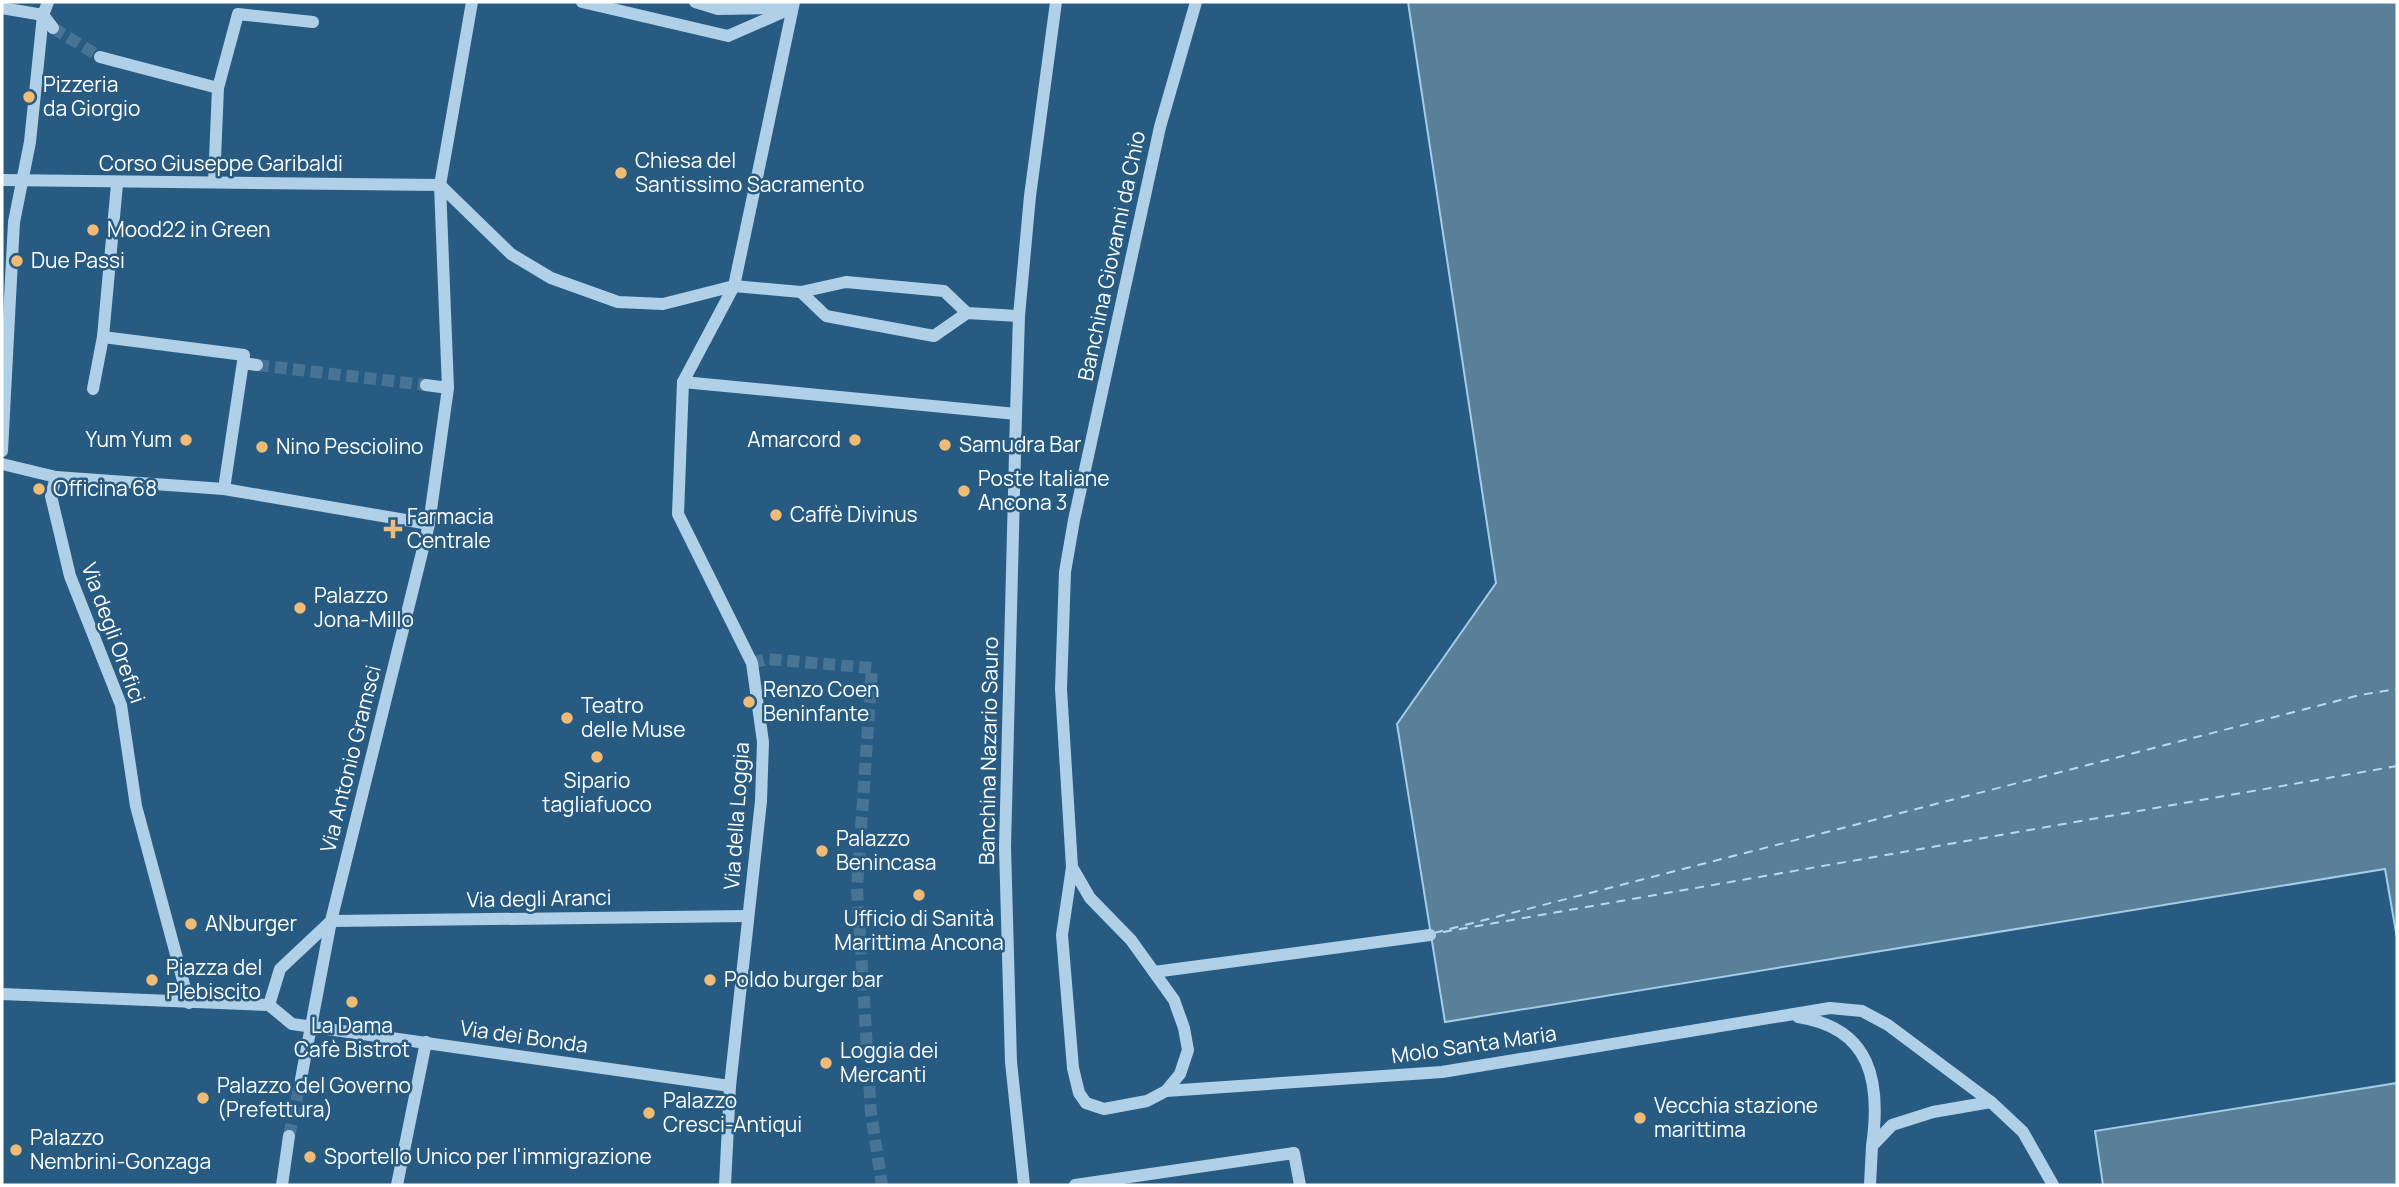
<svg xmlns="http://www.w3.org/2000/svg" width="2399" height="1187" viewBox="0 0 2399 1187" font-family="Manrope,sans-serif">
	<rect width="100%" height="100%" fill="#275b82"/>
	<g fill="#597f99" stroke="#a4cce7" stroke-width="2">
		<path d="M1408,2h989v936l-12,-69 -940,153 -48,-298 99,-141z"/>
		<path d="M2397,1083v102h-294l-8,-54z"/>
	</g>
	<g fill="none" stroke-linecap="round" stroke-linejoin="round">
		<g stroke="#bbd9ee" stroke-width="2" stroke-dasharray="9 7" stroke-linecap="butt">
			<path d="M1443,932l954,-166"/>
			<path d="M1434,933l926,-238 37,-6"/>
		</g>
		<g stroke="#477495" stroke-width="12" stroke-dasharray="12 6" stroke-linecap="butt">
			<path d="M53,28l47,29"/>
			<path d="M257,365l169,20"/>
			<path d="M752,663l15,-4 105,9 -15,220 14,225 11,72"/>
			<path d="M289,1136l12,-57"/>
		</g>
		<g stroke="#b0d0e7" stroke-width="12">
			<path d="M582,2l146,34 64,-28"/>
			<path d="M695,2l23,7 67,-1"/>
			<path d="M2,8l41,7 10,13"/>
			<path d="M100,57l118,31 -4,94"/>
			<path d="M218,88l20,-74 75,8"/>
			<path d="M2,180l438,5"/>
			<path d="M117,184l-14,153 141,18 -20,134"/>
			<path d="M440,185l71,69 40,24 67,24 45,2 71,-18 67,6 45,-10 98,9 23,22"/>
			<path d="M801,292l25,24 108,20 33,-23 52,3"/>
			<path d="M243,363l14,2"/>
			<path d="M683,382l333,32"/>
			<path d="M426,385l22,3"/>
			<path d="M93,389l10,-52"/>
			<path d="M2,451l12,-229 16,-80 13,-127 5,-13"/>
			<path d="M2,464l54,13 168,12 205,35"/>
			<path d="M56,477l-5,19 19,80 51,129 15,101 53,197"/>
			<path d="M1072,867l18,31 41,42 43,60 10,28 4,22 -8,24 -14,17 -19,10 -43,8 -18,-6 -7,-10 -6,-25 -11,-133 10,-68 -11,-178 4,-117 9,-52 86,-393 36,-125"/>
			<path d="M331,921l417,-5"/>
			<path d="M1154,972l276,-37"/>
			<path d="M2,994l267,11 23,19 438,62"/>
			<path d="M269,1005l11,-36 51,-48"/>
			<path d="M1798,1017c74,11 83,66 74,129"/>
			<path d="M301,1079l30,-158 98,-397 19,-136 -8,-203 32,-183"/>
			<path d="M1166,1091l276,-19 388,-64 32,3 26,14 103,77 32,30 30,53"/>
			<path d="M282,1185l7,-49"/>
			<path d="M397,1185l29,-143"/>
			<path d="M725,1185l5,-99 31,-285 2,-59 -11,-79 -74,-149 5,-132 51,-96 60,-284"/>
			<path d="M1024,1185l-13,-123 -6,-215 11,-433 3,-98 11,-120 26,-194"/>
			<path d="M1075,1185l219,-32 6,32"/>
			<path d="M1870,1185l2,-39 20,-21 41,-13 58,-10"/>
		</g>
	</g>
	<g fill="#efbb75" stroke="#275b82" stroke-width="2.5">
		<circle cx="29" cy="97" r="7"/>
		<circle cx="621" cy="173" r="7"/>
		<circle cx="93" cy="230" r="7"/>
		<circle cx="17" cy="261" r="7"/>
		<circle cx="186" cy="440" r="7"/>
		<circle cx="855" cy="440" r="7"/>
		<circle cx="945" cy="445" r="7"/>
		<circle cx="262" cy="447" r="7"/>
		<circle cx="39" cy="489" r="7"/>
		<circle cx="964" cy="491" r="7"/>
		<circle cx="776" cy="515" r="7"/>
		<path d="M389.5 518.5h7v7h7v7h-7v7h-7v-7h-7v-7h7z"/>
		<circle cx="300" cy="608" r="7"/>
		<circle cx="749" cy="702" r="7"/>
		<circle cx="567" cy="718" r="7"/>
		<circle cx="597" cy="757" r="7"/>
		<circle cx="822" cy="851" r="7"/>
		<circle cx="919" cy="895" r="7"/>
		<circle cx="191" cy="924" r="7"/>
		<circle cx="152" cy="980" r="7"/>
		<circle cx="710" cy="980" r="7"/>
		<circle cx="352" cy="1002" r="7"/>
		<circle cx="826" cy="1063" r="7"/>
		<circle cx="203" cy="1098" r="7"/>
		<circle cx="649" cy="1113" r="7"/>
		<circle cx="1640" cy="1118" r="7"/>
		<circle cx="16" cy="1150" r="7"/>
		<circle cx="310" cy="1157" r="7"/>
	</g>
	<g text-anchor="middle" stroke-width="5" stroke-linejoin="round" paint-order="stroke">
		<g font-size="21" fill="#fff" stroke="#275b82" text-anchor="start">
			<text x="43" y="92">Pizzeria<tspan x="43" dy="24">da Giorgio</tspan></text>
			<text x="635" y="168">Chiesa del<tspan x="635" dy="24">Santissimo Sacramento</tspan></text>
			<text x="107" y="237">Mood22 in Green</text>
			<text x="31" y="268">Due Passi</text>
			<text x="172" y="447" text-anchor="end">Yum Yum</text>
			<text x="841" y="447" text-anchor="end">Amarcord</text>
			<text x="959" y="452">Samudra Bar</text>
			<text x="276" y="454">Nino Pesciolino</text>
			<text x="978" y="486">Poste Italiane<tspan x="978" dy="24">Ancona 3</tspan></text>
			<text x="53" y="496">Officina 68</text>
			<text x="790" y="522">Caffè Divinus</text>
			<text x="407" y="524">Farmacia<tspan x="407" dy="24">Centrale</tspan></text>
			<text x="314" y="603">Palazzo<tspan x="314" dy="24">Jona-Millo</tspan></text>
			<text x="763" y="697">Renzo Coen<tspan x="763" dy="24">Beninfante</tspan></text>
			<text x="581" y="713">Teatro<tspan x="581" dy="24">delle Muse</tspan></text>
			<text x="597" y="788" text-anchor="middle">Sipario<tspan x="597" dy="24">tagliafuoco</tspan></text>
			<text x="836" y="846">Palazzo<tspan x="836" dy="24">Benincasa</tspan></text>
			<text x="919" y="926" text-anchor="middle">Ufficio di Sanità<tspan x="919" dy="24">Marittima Ancona</tspan></text>
			<text x="205" y="931">ANburger</text>
			<text x="166" y="975">Piazza del<tspan x="166" dy="24">Plebiscito</tspan></text>
			<text x="724" y="987">Poldo burger bar</text>
			<text x="352" y="1033" text-anchor="middle">La Dama<tspan x="352" dy="24">Cafè Bistrot</tspan></text>
			<text x="840" y="1058">Loggia dei<tspan x="840" dy="24">Mercanti</tspan></text>
			<text x="217" y="1093">Palazzo del Governo<tspan x="217" dy="24">(Prefettura)</tspan></text>
			<text x="663" y="1108">Palazzo<tspan x="663" dy="24">Cresci-Antiqui</tspan></text>
			<text x="1654" y="1113">Vecchia stazione<tspan x="1654" dy="24">marittima</tspan></text>
			<text x="30" y="1145">Palazzo<tspan x="30" dy="24">Nembrini-Gonzaga</tspan></text>
			<text x="324" y="1164">Sportello Unico per l'immigrazione</text>
		</g>
		<g font-size="21" fill="#fff" stroke="#275b82">
			<text x="221" y="171">Corso Giuseppe Garibaldi</text>
			<text transform="translate(1112 256) rotate(-78)" y="7">Banchina Giovanni da Chio</text>
			<text transform="translate(113 633) rotate(70)" y="7">Via degli Orefici</text>
			<text transform="translate(989 751) rotate(-89)" y="7">Banchina Nazario Sauro</text>
			<text transform="translate(351 759) rotate(-76)" y="7">Via Antonio Gramsci</text>
			<text transform="translate(737 816) rotate(-86)" y="7">Via della Loggia</text>
			<text transform="translate(539 899) rotate(-1)" y="7">Via degli Aranci</text>
			<text transform="translate(524 1037) rotate(8)" y="7">Via dei Bonda</text>
			<text transform="translate(1474 1045) rotate(-8)" y="7">Molo Santa Maria</text>
		</g>
	</g>
	<rect width="2399" height="1187" fill="none" stroke="#ffffff" stroke-width="7"/>
</svg>
